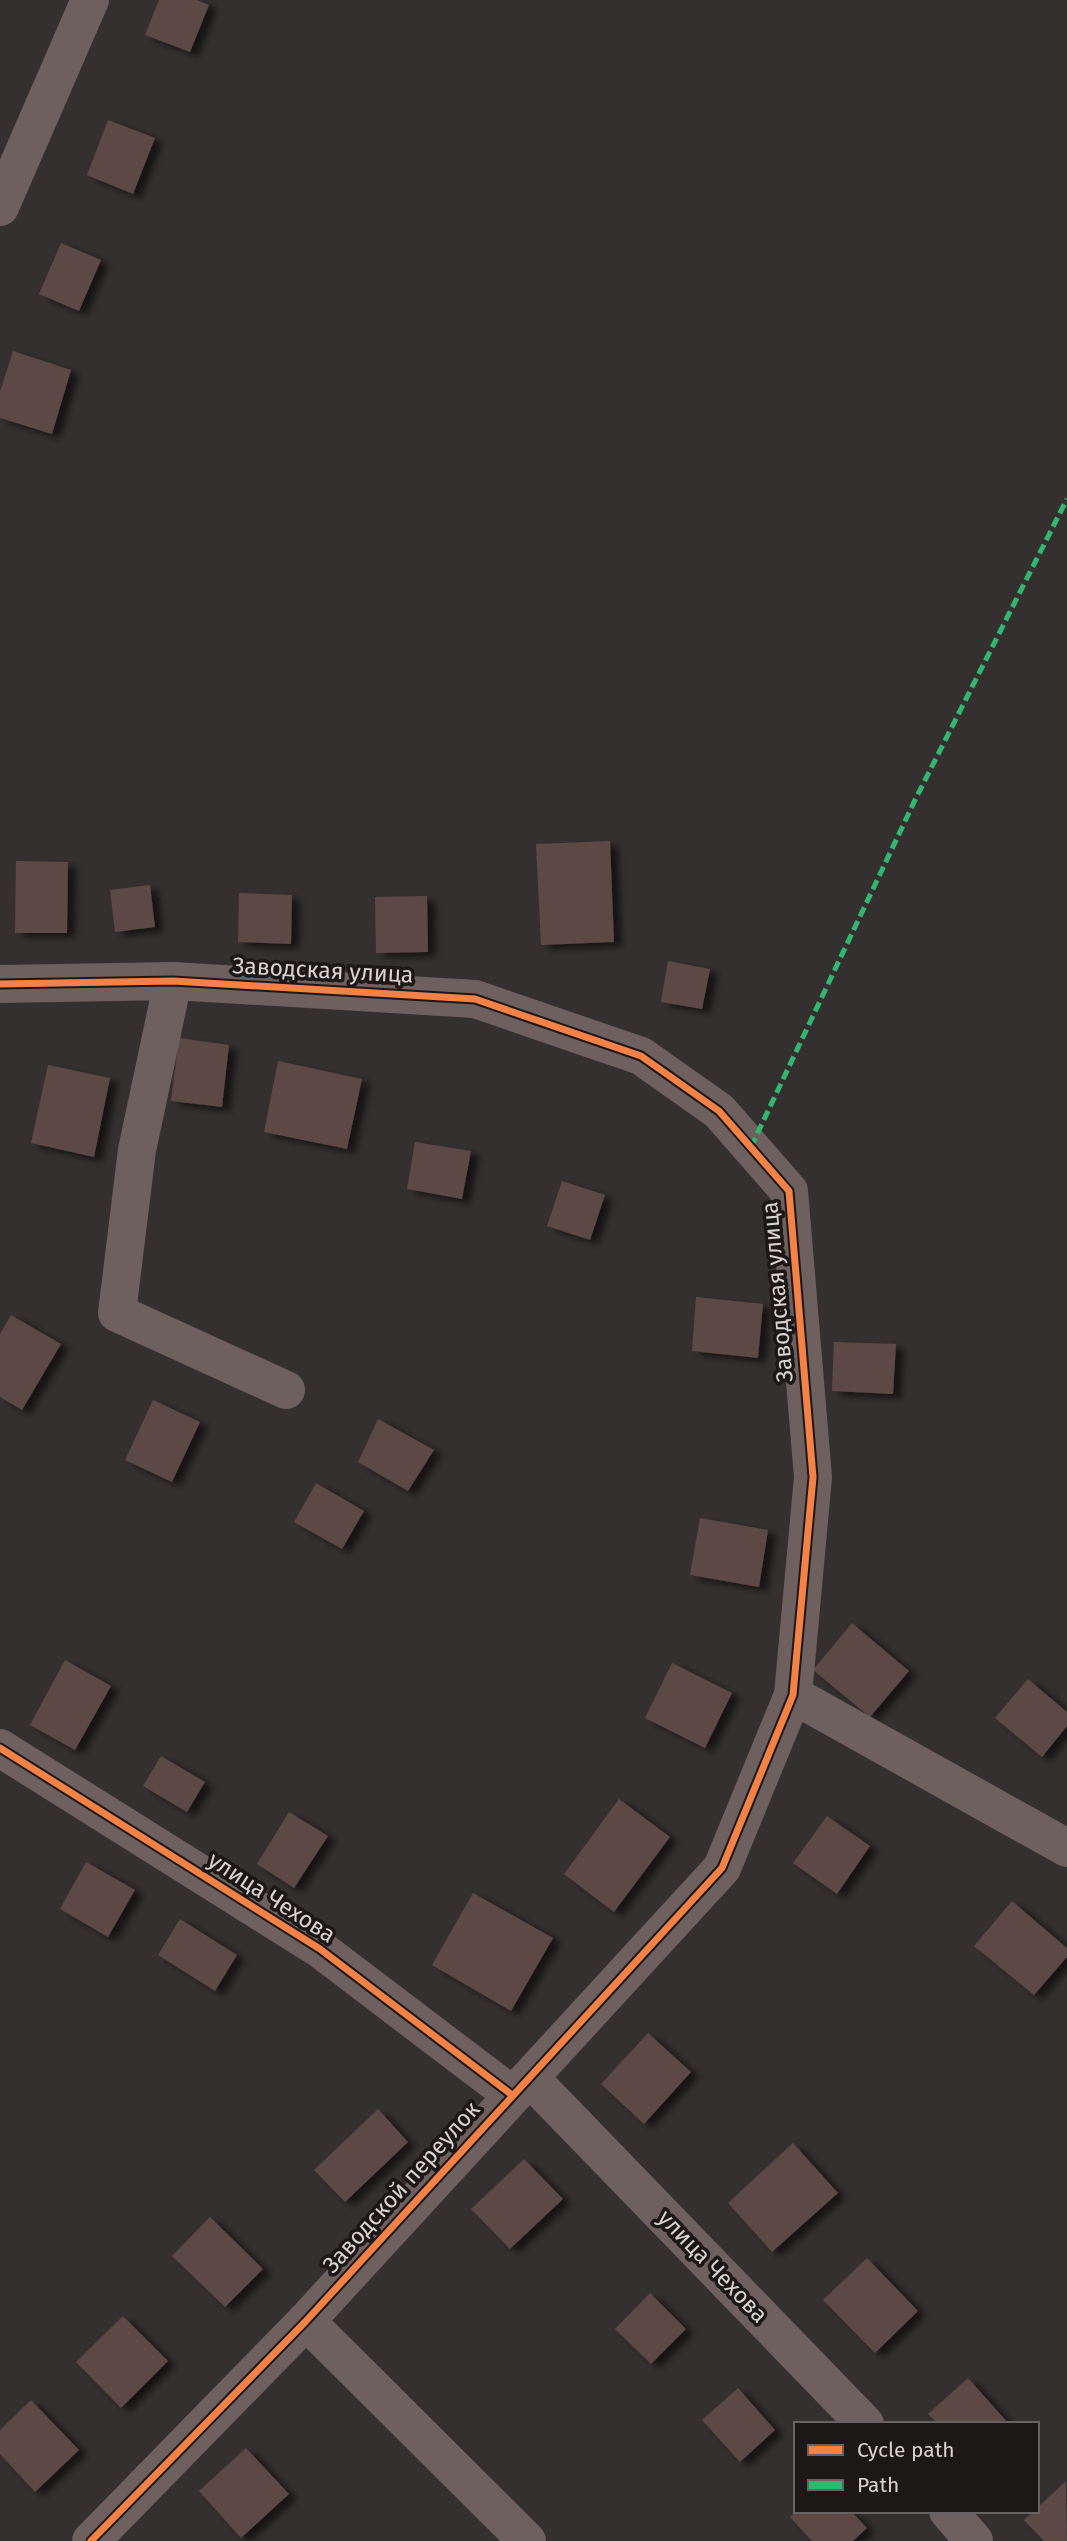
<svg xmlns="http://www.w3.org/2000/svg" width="1067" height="2541" viewBox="0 0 1067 2541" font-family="'Fira Sans',sans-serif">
	<defs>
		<filter id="shadow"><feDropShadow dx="8" dy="4.5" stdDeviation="3.5" flood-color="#0009"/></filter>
	</defs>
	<rect width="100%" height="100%" fill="#353030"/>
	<g fill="#5c4845" filter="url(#shadow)">
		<path d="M159,0h38l12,5 -19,47 -45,-17z"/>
		<path d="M108,120l47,18 -22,56 -46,-19z"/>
		<path d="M61,243l40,17 -22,51 -40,-17z"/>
		<path d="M13,351l58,19 -19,64 -52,-16v-26z"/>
		<path d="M610,841l4,101 -73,3 -5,-101z"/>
		<path d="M16,861l52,1 -1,71h-52z"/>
		<path d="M150,885l5,42 -40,5 -5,-42z"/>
		<path d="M239,893l53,2 -1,49 -53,-2z"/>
		<path d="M427,896l1,56 -52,1 -1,-56z"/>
		<path d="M668,961l42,8 -8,40 -41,-7z"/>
		<path d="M179,1038l50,7 -7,62 -51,-6z"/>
		<path d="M278,1061l84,18 -15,70 -83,-17z"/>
		<path d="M48,1065l62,13 -16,79 -63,-14z"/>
		<path d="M415,1142l56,9 -9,48 -55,-10z"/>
		<path d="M562,1181l43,14 -15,45 -43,-14z"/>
		<path d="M696,1297l67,7 -5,54 -66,-7z"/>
		<path d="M11,1315l50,29 -39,66 -22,-13v-63z"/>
		<path d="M834,1342l62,2 -3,50 -61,-3z"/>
		<path d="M153,1400l47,22 -28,60 -47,-22z"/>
		<path d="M378,1419l56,31 -26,41 -50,-29z"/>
		<path d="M316,1483l48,28 -22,38 -48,-27z"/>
		<path d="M700,1518l68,12 -9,57 -69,-12z"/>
		<path d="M852,1623l57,48 -39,46 -57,-47z"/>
		<path d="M65,1660l46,26 -36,64 -45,-25z"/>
		<path d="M672,1663l60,30 -27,55 -60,-30z"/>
		<path d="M1028,1679l39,33v14l-25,31 -47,-39z"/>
		<path d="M161,1756l44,26 -18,30 -44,-26z"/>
		<path d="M619,1799l51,38 -56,75 -50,-38z"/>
		<path d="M289,1812l39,24 -34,52 -37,-24z"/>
		<path d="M827,1816l43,30 -33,48 -44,-31z"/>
		<path d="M86,1862l49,28 -27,47 -48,-28z"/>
		<path d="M473,1893l80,45 -42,73 -79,-46z"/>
		<path d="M1012,1901l55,47v9l-33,38 -60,-49z"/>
		<path d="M180,1919l57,36 -22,36 -57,-36z"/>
		<path d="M648,2033l43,39 -47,52 -43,-40z"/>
		<path d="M378,2109l30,33 -63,60 -31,-32z"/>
		<path d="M793,2143l45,50 -66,59 -44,-49z"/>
		<path d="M524,2159l39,40 -53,50 -39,-40z"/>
		<path d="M210,2217l53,52 -38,38 -53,-51z"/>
		<path d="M867,2258l51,53 -43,42 -52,-53z"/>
		<path d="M650,2293l36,36 -35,35 -36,-35z"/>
		<path d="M123,2316l45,45 -47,47 -45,-46z"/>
		<path d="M968,2378l41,46h-71l-10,-10z"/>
		<path d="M738,2388l37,42 -35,32 -38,-42z"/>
		<path d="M31,2400l48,50 -44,42 -35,-38v-24z"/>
		<path d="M246,2448l43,46 -48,44 -42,-47z"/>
		<path d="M1066,2481l1,60h-23l-20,-21z"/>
		<path d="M796,2511h55l16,17 -14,13h-41l-22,-24z"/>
	</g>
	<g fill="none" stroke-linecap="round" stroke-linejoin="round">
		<g stroke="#6e605e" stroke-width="38">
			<path d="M0,207l90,-207"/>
			<path d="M173,981l-36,169 -20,163 169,77"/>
			<path d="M0,984l173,-3 302,18 166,57 78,55 70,80 24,286 -20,218 -71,173 -416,453 -215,220"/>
			<path d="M793,1695l274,153"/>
			<path d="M0,1748l320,201 192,146"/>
			<path d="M530,2078l335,346"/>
			<path d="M306,2321l221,220"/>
			<path d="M948,2511l26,30"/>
		</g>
		<path stroke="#33b770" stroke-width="5" stroke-dasharray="10 5" stroke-linecap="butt" d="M751,1147l165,-349 151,-299"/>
		<defs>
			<g id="cycleway">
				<path d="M0,984l173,-3 302,18 166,57 78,55 70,80 24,286 -20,218 -71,173 -416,453 -215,220"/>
				<path d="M0,1748l320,201 192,146"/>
			</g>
		</defs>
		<use href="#cycleway" stroke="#1c1818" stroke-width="11"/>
		<use href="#cycleway" stroke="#f48246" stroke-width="7"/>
	</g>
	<g text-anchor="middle" stroke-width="7" stroke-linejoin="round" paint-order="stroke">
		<g font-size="23" fill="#d8d3d1" stroke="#1c1818">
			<text transform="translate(323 970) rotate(3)" y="8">Заводская улица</text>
			<text transform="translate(777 1292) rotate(-95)" y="8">Заводская улица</text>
			<text transform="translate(272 1897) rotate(33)" y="8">улица Чехова</text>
			<text transform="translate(401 2187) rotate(-48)" y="8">Заводской переулок</text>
			<text transform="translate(713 2266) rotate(46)" y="8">улица Чехова</text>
		</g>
	</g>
	<rect x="794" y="2422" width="245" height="91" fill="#1c1818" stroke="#676362" stroke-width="2"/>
	<rect x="808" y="2445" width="35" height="10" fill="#f48246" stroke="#676362" stroke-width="2"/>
	<text x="857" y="2457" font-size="21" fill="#d8d3d1">Cycle path</text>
	<rect x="808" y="2480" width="35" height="10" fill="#33b770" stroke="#676362" stroke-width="2"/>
	<text x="857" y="2492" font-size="21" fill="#d8d3d1">Path</text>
</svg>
